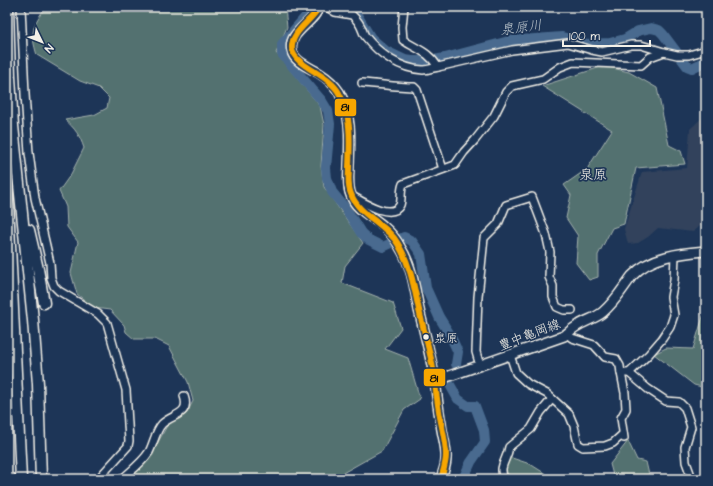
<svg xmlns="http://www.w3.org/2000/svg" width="713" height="486" viewBox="0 0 713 486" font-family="'Architects Daughter','Klee One',sans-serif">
	<rect width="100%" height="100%" fill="#1d3557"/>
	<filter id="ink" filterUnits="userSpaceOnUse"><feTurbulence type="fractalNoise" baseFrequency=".025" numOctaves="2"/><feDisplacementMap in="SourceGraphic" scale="8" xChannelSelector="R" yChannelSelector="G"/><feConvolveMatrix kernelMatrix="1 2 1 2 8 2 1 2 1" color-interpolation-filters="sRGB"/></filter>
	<g filter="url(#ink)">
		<path fill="#31425c" d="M706,114v107l-13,11 -35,-4 -10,9 -10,6 -10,1 -4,-15 18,-57 45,-4 3,-39z"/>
		<g fill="#537170" stroke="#a4b1ac">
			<path d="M46,7h239l2,20 -11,26 44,53 4,19 -3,41 3,21 39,56 -18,23 -3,17 51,20 8,25 -16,21 23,9 12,41 -16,11 -22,41 -50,28h-205l15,-12 9,-12 17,-31 19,-11 6,-12 -5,-19 -19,-36 -14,-7h-21l-8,-7 -2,-7 -14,-15 -16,-2 -17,-14 -6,-21 7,-31 -11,-15 -1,-20 -7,-16 12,-17 13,-26c-4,-12 -9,-20 -19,-28l29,-5 13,-7 2,-10 -10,-10 -19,-7 -43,-26c-7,-22 -5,-30 9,-48z"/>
			<path d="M604,66l25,6 28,16 12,57 12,6 4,13 -49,4 -12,56 -12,4 -14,27v22l-9,3 -13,-17 2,-27 -12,-18 5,-23 -7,-10 23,-16 25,-39 -70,-44z"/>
			<path d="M706,307v81l-12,-3 -40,-31 12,-6 27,1z"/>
			<path d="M628,441l9,19 9,2 4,17h-36l-4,-15z"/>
			<path d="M509,457l21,7 19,12 2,3h-37l-13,-11z"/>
		</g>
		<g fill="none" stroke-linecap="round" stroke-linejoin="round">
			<g stroke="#486b8f" stroke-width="10">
				<path d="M308,7l-1,8 -25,29v10l40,47 6,10 2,13 -4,44 1,10 5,14 14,17 15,24 8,7 14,7 21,-10 8,4 9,13 5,34 13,29 10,16 9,19 -2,12"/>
				<path d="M340,7l17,8 14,23 15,13 19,9 7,1h17l16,-3 64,-17 53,-4 25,7 23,-1 15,-4 13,-8 13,-3 8,2 4,4 24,32 5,2 14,-7"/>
				<path d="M449,383l9,16 10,7h7l9,24 1,12 -14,20 -8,17"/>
			</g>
			<defs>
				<g id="minor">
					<path d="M21,7l4,87 4,59 6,45 15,65 1,15 3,8 5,5 39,23 9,9 19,67 3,51 -1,5 -30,33"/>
					<path d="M327,7l8,5 17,3c3,3 6,6 8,10 2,3 3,8 5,11 14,18 35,33 58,34 5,0 10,-2 15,-3"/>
					<path d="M404,7l-2,20 1,13c15,10 25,11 35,27l74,-17 56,-7 24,7 10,2 29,-7h10l23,7 13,3h12l17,-5"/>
					<path d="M705,7l1,9"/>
					<path d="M362,83c18,1 34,4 52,4l3,3 26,79"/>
					<path d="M352,196c9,5 40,25 48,9 2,-5 0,-14 3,-21l52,-19 9,-13 11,-12 19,-24 12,-24 6,-6 31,-7 17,-12 13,-5 68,3 9,-8 14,-5"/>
					<path d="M567,334l5,4 22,7 11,12 11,2 4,7 1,7h8l19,16 18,12 13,1 6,6 6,19 -6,20 1,15 4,11"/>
					<path d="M510,355l6,18 12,11 19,10 22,20 5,12 4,18 5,3 22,-1 8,-3 10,-9"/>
					<path d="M480,366l-4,-14 2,-55 6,-59 14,-14 8,-19 26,-8 14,37 4,18 -1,25 4,9v11l4,10 7,3h8"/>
					<path d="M621,373l4,20 1,16 -5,9 3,20"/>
					<path d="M629,373l20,-19 13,-15 8,-12 4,-12 -3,-18 3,-17 1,-25"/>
					<path d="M122,479c9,-8 20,-16 27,-27 4,-7 7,-22 13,-28 10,-10 29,-9 22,-28"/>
					<path d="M504,479c-6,-14 3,-18 5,-32l22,-18 10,-17 11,-13"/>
				</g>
				<g id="major">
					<path d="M319,7c-5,16 -32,25 -27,44 2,11 19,17 27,22 8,5 15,11 20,19 13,23 11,48 10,73 0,10 -2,21 2,30 5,15 21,21 32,31 7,6 13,13 17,21 12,19 15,42 19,63 6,24 12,47 16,71 2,14 3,28 6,42 1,12 6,24 5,36 0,7 -3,13 -5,20"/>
					<path d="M435,381l129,-45c5,-4 9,-8 15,-11 8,-5 17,-7 24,-13 12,-10 20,-24 29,-36 18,-20 49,-23 74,-25"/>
				</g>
				<g id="highway">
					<path d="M8,7l2,70 3,49 20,194 5,64 3,95"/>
					<path d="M7,182l14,297"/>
					<path d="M29,230l9,39 6,34"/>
				</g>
			</defs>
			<use href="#minor" stroke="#f4f1e8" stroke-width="10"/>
			<use href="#major" stroke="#f4f1e8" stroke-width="12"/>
			<use href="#highway" stroke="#f4f1e8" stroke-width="13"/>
			<use href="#minor" stroke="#1d3557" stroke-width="7"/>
			<use href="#major" stroke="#1d3557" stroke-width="9"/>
			<use href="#highway" stroke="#1d3557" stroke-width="10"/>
			<defs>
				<path id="bus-1" d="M319,7c-7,14 -29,25 -27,42 2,17 37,25 47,44 13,23 11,49 10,74 0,9 -2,18 2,27 8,22 35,29 47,50 12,20 16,42 21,66 4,17 9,35 13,53 3,16 4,32 7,48 2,14 7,30 7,44 0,9 -3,16 -5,24"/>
			</defs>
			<use href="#bus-1" stroke="#1d3557" stroke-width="9"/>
			<use href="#bus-1" stroke="#f7a600" stroke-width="6"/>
		</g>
	</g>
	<circle fill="#f4f1e8" stroke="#1d3557" stroke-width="1.5" cx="426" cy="337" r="3.5"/>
	<g text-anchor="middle" stroke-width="3.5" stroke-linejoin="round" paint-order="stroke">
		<g font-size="12" fill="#f4f1e8" stroke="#1d3557" text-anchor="start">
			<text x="434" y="342">泉原</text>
		</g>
		<g font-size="13" fill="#f4f1e8" stroke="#1d3557">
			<text transform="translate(529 334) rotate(-21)" y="5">豊中亀岡線</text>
		</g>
		<g font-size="14" font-style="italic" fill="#b8c2c9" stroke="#1d3557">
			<text transform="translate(521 27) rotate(-7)" y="5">泉原川</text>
		</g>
		<g font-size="14" fill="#f4f1e8" stroke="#1d3557">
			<text x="593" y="179">泉原</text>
		</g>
	</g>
	<g stroke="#1d3557" stroke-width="1.5">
		<rect x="334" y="98" width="23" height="19" rx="4" fill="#f7a600"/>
		<rect x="423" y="368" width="23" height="19" rx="4" fill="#f7a600"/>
	</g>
	<g font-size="11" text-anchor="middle" font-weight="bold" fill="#111">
		<text x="345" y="111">81</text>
		<text x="434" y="382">81</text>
	</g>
	<rect width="713" height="486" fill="none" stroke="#1d3557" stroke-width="24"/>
	<rect x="12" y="12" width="689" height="462" fill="none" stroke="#f4f1e8" stroke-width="1.5" filter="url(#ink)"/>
	<g transform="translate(42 42) rotate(133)" stroke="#1d3557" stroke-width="3" paint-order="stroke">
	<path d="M0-3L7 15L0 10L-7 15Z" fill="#f4f1e8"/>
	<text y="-6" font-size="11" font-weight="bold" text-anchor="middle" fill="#f4f1e8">N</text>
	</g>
	<path d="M563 40v6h87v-6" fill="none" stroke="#f4f1e8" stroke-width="2"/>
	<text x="569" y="40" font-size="12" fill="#f4f1e8" stroke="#1d3557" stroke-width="3" paint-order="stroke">100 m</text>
</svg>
